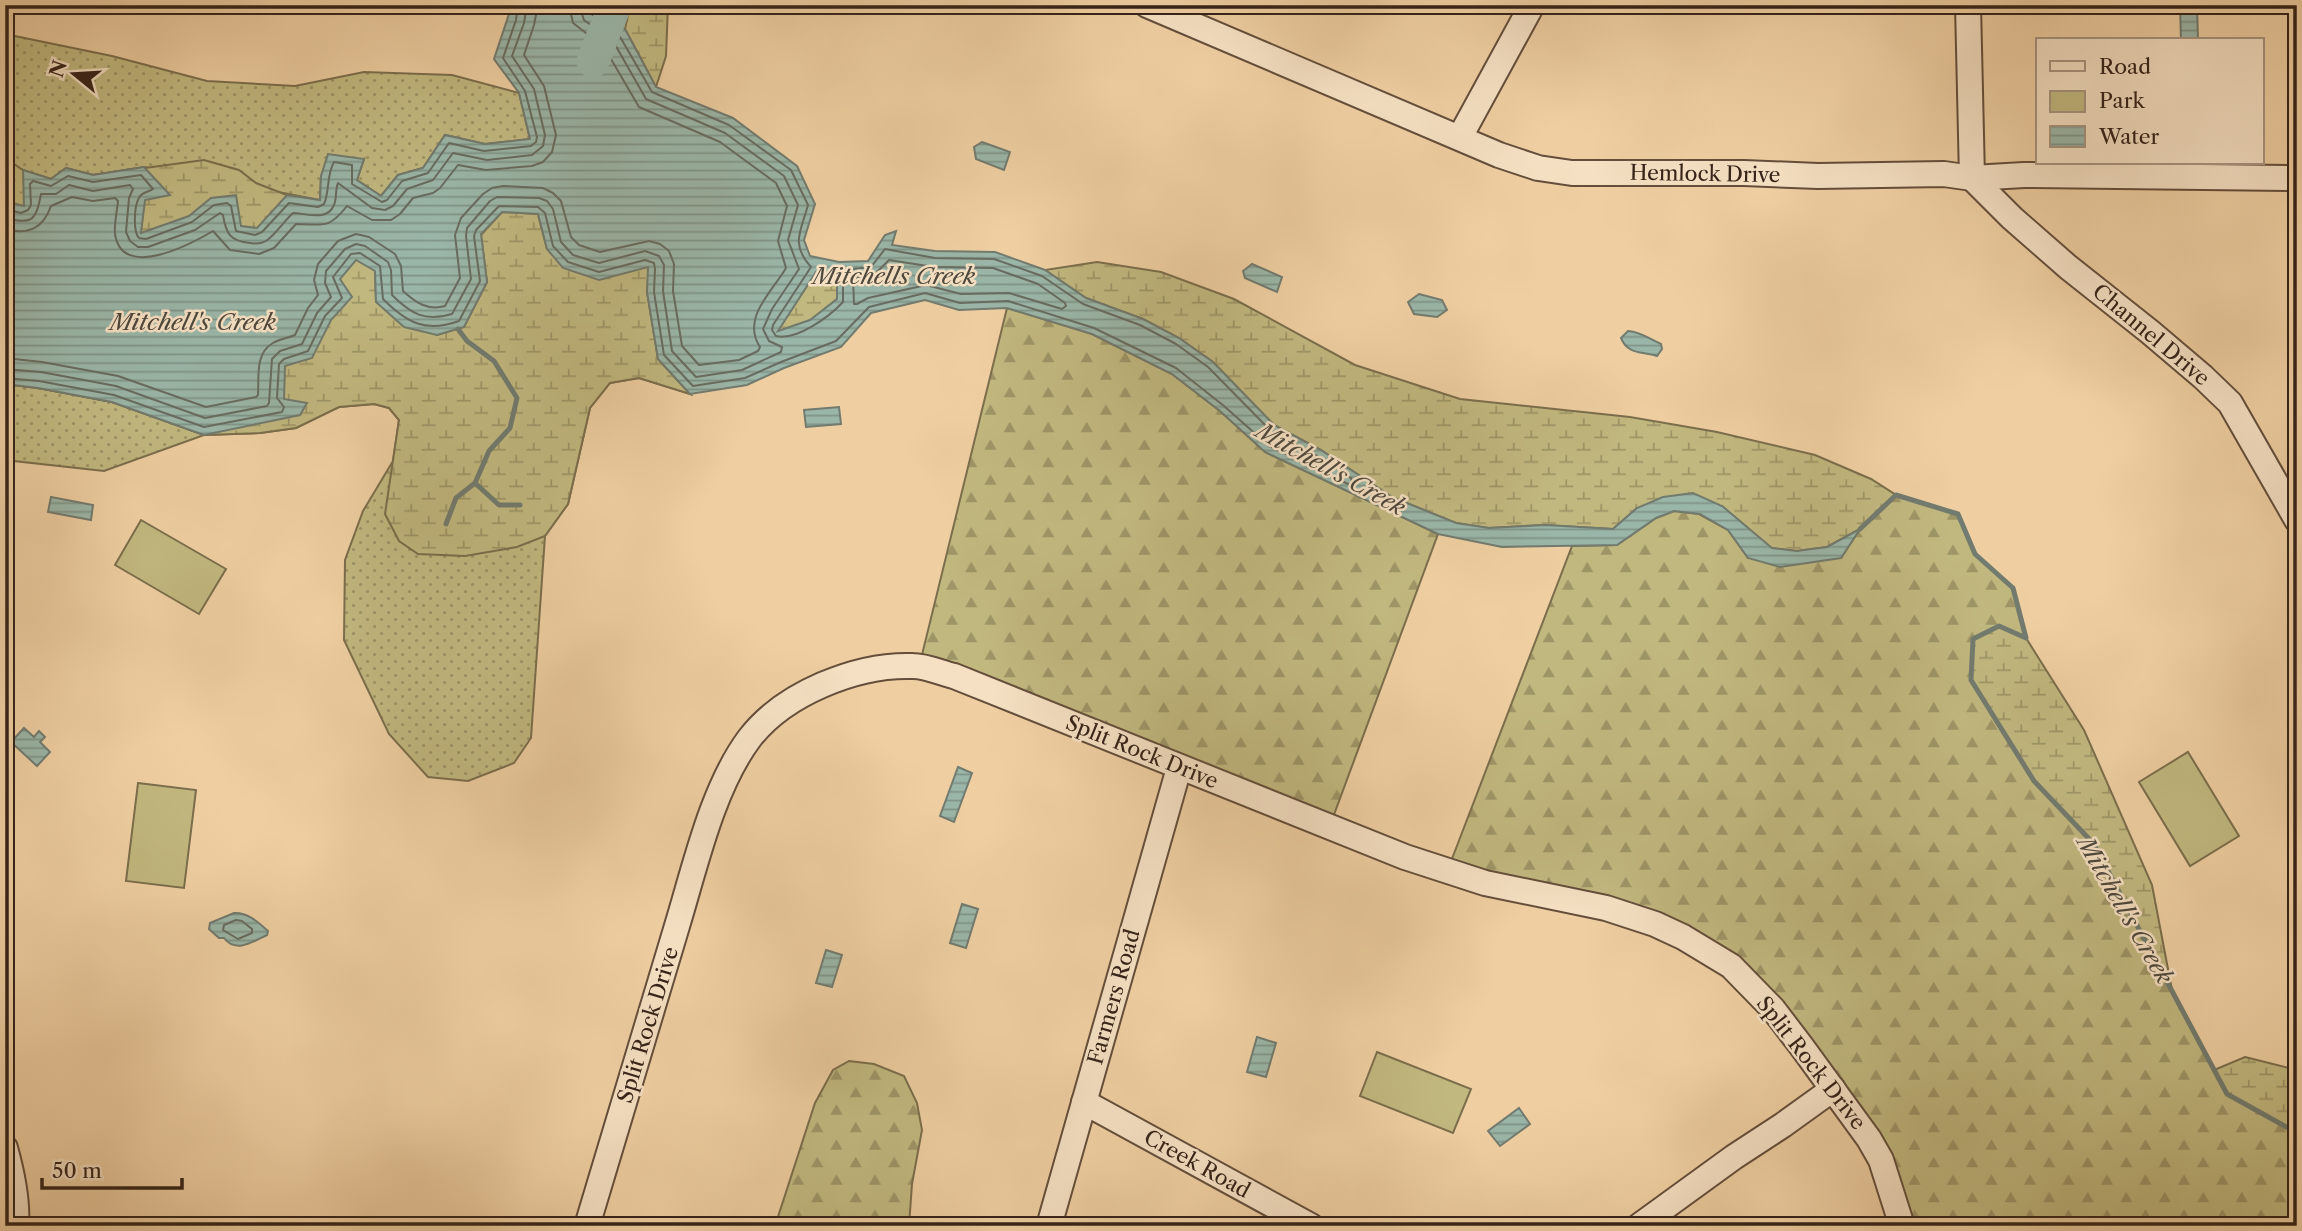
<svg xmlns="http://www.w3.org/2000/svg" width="2302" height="1231" viewBox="0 0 2302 1231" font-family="'Libre Caslon Text',serif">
	<defs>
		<pattern id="grass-dots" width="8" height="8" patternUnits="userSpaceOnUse" patternTransform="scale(1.75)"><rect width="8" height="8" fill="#c1b87f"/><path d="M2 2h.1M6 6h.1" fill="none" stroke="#9e9567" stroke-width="1.8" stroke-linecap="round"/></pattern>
		<pattern id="forest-firs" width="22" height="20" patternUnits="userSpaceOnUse" patternTransform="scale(1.75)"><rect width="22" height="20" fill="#c1b87f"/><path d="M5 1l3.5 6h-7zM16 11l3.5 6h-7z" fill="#9e9567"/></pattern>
		<pattern id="wetland-marsh" width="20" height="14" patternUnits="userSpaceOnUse" patternTransform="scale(1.75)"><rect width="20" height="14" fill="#c1b87f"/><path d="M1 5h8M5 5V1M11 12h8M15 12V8" fill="none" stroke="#9e9567"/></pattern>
		<pattern id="water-rules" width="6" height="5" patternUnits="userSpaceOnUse" patternTransform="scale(1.75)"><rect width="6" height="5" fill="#9ab6a8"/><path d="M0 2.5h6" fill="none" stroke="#7e9488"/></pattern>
	</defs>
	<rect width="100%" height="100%" fill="#efcfa2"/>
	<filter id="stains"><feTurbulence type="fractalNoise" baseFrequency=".00286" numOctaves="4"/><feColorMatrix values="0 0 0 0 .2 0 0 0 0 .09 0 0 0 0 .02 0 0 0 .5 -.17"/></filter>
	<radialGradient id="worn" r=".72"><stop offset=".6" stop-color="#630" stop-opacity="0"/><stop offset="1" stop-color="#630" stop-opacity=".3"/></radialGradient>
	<g fill="url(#grass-dots)" stroke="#7b6e4c" stroke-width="2">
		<path d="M5,34l107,22 95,25 88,5 69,-14 88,3 67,18 11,46 -45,5 -40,-9 -22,33 -25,7 -17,21 -24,-16 7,-21 -43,17 -1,24 -176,-33 -51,8 -27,-7 -15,11 -46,22z"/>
		<path d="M658,359l32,35 -51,-16 -29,5 -20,25 -22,96 -23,32 -14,202 -17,25 -46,18 -40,-4 -39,-43 -45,-94 1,-80 18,-49 30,-50 6,-41 -10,-12 -15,-4 -35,3 -43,21 -36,5 -56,2 -100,36 -99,-11v-76l33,4 74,14 92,33 103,-32z"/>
	</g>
	<g fill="url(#forest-firs)" stroke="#7b6e4c" stroke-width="2">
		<path d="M1007,308l85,26 80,40 48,37 45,41 173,82 -106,286 -413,-153z"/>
		<path d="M1896,495l62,19 17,40 38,34 13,50 -27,-12 35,155 59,62 134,251 70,39v93h-395l-21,-66 -79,-113 -119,-110 -233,-73 122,-318 45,-1 39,-27 18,-7 25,3 29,16 20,28h93l19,-29z"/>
		<path d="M849,1061l25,3 30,12 13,27 5,27 -10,54 -3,42h-134l40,-123 18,-33z"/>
	</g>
	<g fill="url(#wetland-marsh)" stroke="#7b6e4c" stroke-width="2">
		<path d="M630,5h38l-2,51 -10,31 -31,-58z"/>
		<path d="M5,158l18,12 28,9 15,-11 27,7 111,-15 35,10 17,13 31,12 69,64 19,11 1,32 61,33 27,-8 23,-45 -6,-47 21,-23 36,2 9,35 52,30 50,-13 -2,26 11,67 32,35 -51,-16 -29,5 -20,25 -22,96 -23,32 -28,11 -52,9 -47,-2 -19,-13 -14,-27 14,-94 -10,-12 -15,-4 -35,3 -43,21 -36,5 -56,2 -92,-33 -74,-14 -33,-4z"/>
		<path d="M1097,262l64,10 73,27 121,66 105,34 170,18 87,15 98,23 56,24 25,16 -36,34 -33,18 -30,4 -26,-3 -49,-42 -85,2 -24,21 -68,-4 -56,3 -33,-5 -64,-26 -71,-47 -47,-25 -61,-63 -34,-24 -36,-19 -57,-21 -41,-28z"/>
		<path d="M816,272l21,6v21l-26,21 -34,12z"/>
		<path d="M1999,626l27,12 58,92 68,155 20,105 -79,-147 -59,-62 -63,-101 2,-41z"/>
		<path d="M2245,1057l52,13v63l-70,-39 -13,-24z"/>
	</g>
	<g fill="#c1b87f" stroke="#7b6e4c" stroke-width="2">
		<path d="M141,520l85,49 -27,45 -84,-49z"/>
		<path d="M2188,752l51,84 -49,30 -51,-84z"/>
		<path d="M138,783l58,7 -12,98 -58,-7z"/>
		<path d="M1377,1052l94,37 -18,44 -93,-37z"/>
	</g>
	<g fill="url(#water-rules)" stroke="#727b6f" stroke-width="2" fill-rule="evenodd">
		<path d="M512,5h79l34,24 31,58 77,31 64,48 18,38 -11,36 6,16 29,6 29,-1 17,-26 11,-4 -4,14 43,6 60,1 50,18 41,28 57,21 36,19 34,24 61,63 47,25 71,47 64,26 33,5 56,-3 68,4 24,-21 26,-11 30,-4 29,13 50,42 25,3 30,-4 33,-18 -19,29 -61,9 -32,-9 -20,-28 -28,-16 -26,-3 -18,7 -39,27 -115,2 -64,-13 -173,-82 -45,-41 -48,-37 -80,-40 -85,-26 -48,2 -34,-10 -54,13 -30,34 -57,21 -37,17 -57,9 -32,-35 -11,-67 1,-25 -49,13 -36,-12 -16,-19 -9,-35 -36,-2 -21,22 6,48 -23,45 -27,8 -33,-8 -28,-25 -1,-31 -19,-11 -16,19 12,18 -21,23 -19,38 -27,8 -1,33 23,4 -7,12 -96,20 -92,-33 -74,-14 -33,-4v-183l19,5 -1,-36 28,9 15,-11 27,7 51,-8 26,28 -25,5 -4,33 48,-17 22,-18 25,-3 5,31 16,2 30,-33 33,5 1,-24 7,-22 36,5 -7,21 24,16 17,-21 25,-7 22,-33 40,9 45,-5 -11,-46 -25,-34zM816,272l21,6v21l-27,21 -32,11z"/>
		<path d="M2180,5h17l1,35h-17z"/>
		<path d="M982,142l28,10 -6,18 -28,-11 -2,-12z"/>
		<path d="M1252,264l30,13 -5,15 -32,-14 -2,-7z"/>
		<path d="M1419,294l23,6 5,10 -10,7 -23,-3 -6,-12z"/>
		<path d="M1628,331c13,1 22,8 33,13l1,5 -5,7c-15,-5 -29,-1 -36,-18z"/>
		<path d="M839,407l2,17 -35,3 -2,-17z"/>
		<path d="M51,497l42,8 -2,15 -43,-8z"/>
		<path d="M24,728l10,9 5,-6 6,6 -5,5 10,10 -13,14 -26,-24z"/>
		<path d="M958,767l14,6 -18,49 -14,-6z"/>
		<path d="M962,904l16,5 -12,39 -16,-5z"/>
		<path d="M234,913c14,-1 25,10 34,18l-1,4c-13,6 -31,19 -43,3h-5l-10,-9 1,-6z"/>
		<path d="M826,950l16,5 -10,32 -16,-4z"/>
		<path d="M1257,1037l19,6 -10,34 -19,-5z"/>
		<path d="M1519,1108l11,16 -30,22 -12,-15z"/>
	</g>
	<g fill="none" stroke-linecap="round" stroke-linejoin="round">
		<g stroke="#686c60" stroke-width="2">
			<path d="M5,209l16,4 7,-3 3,-5 -1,-21 3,-3 18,5 17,-10 25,6 48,-7 12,14c-4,3 -12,3 -14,9 -5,8 -6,34 0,40l7,1 46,-17 22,-17 13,-2 4,3 5,25 19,4 7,-3 27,-29 29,4 6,-3c6,-13 2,-28 10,-42l18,3v19l30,18 5,-2 15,-19 26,-8 21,-30 35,8 47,-5 5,-4 1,-5 -12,-46 -22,-33 13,-38 2,-15"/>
			<path d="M5,218c28,7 31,2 36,-24h15l13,-9 24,6 37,-6 3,4 -4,9 -3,34 4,9 8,6h10l47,-17 25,-17 3,2c3,19 7,26 27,28 5,1 11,1 16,-2 10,-7 18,-20 27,-28 13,0 34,9 41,-8 3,-7 1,-15 4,-22l34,25 13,2 8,-4 14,-17 26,-9 20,-27 34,7 45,-5 11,-9 2,-11 -11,-46 -22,-33 12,-33 3,-18"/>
			<path d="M5,229c23,6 38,0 46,-23l21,-9 21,4 22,-3 3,3c-1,11 -4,23 -3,33 7,47 76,10 98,-3l17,19 29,4 15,-6 22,-24c28,0 32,6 51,-18l25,14h19l9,-6 13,-16 20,-5 7,-5 18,-23 28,5 46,-4 11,-4 9,-10 4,-17 -12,-49 -20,-31 10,-30 4,-20"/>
			<path d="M889,260l45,7 59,1 45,16 27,19 1,3 -4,3 -53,-16 -48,1 -35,-9 -58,13 -11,6h-3l-1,-26 21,-3z"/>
			<path d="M5,358l37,4 76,14 88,31 50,-10 2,-2c1,-18 -3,-42 15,-52 7,-4 15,-5 22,-8l13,-27 10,-13 -4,-15 4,-16 20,-23 18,-7 13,3 26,17 6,12 2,25c12,11 24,20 42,15l15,-28 -5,-43 6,-17 22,-24 9,-6 11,-2 40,2 10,5 8,8 10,36 8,8 21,7 49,-11 11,3 9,7 5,13 -1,27 9,55 17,19 40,-5 19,-9 2,-4c-19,-29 12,-55 26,-79l-8,-27 9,-35 -11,-23 -56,-41 -81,-35 -35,-60 -31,-24 -4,-18"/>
			<path d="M5,369l36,3 75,14 89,32 62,-12 2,-3 3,-44 8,-8 22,-7 15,-31 14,-16 -6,-14 1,-12 19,-22 11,-5 9,2 23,16 3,8 1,25c19,19 33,27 60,19l19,-35 -5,-43 1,-8 23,-27 7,-4 42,1 8,3 6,8 8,33 12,13 26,8 46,-12 14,5 5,9 -1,26 9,60 24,26 46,-7 39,-18 1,-5 -13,-6 -6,-12 9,-20 27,-40 -11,-29 10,-35 -14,-29 -59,-43 -79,-34 -33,-58 -29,-21 -5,-15"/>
			<path d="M5,378l34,3 75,14 90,32 78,-15 2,-5 -7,-9 2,-34 5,-5 24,-8 17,-35 17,-18 -9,-21 18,-23 9,-1 20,13 3,33c24,24 43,34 76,22l21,-40 -6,-45 2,-6 23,-24 39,1 7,6 8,33 15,16 31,10 46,-12 9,3 1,6 -1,23 10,63 29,31 52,-8 36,-16 55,-21 33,-34 56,-14 35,10 48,-2 86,27 82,40 48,38 45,40 79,38 4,-1 -1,-5 -34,-22 -47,-26 -62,-63 -32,-23 -36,-19 -57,-21 -41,-28 -48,-17 -59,-1 -50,-9 -14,18 -28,3v32c-13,14 -46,39 -67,34l-4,-6 1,-5 38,-58c-21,-23 -10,-36 -3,-62l-17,-35 -62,-45 -77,-33 -33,-57 -29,-22 -2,-8"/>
			<path d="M236,920l6,1 10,8v4l-14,6 -15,-9 1,-5z"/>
		</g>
		<g stroke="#727b6f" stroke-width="5">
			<path d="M458,329l9,12 27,20 23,37 -7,30 -21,23 -14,32 24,22h21"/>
			<path d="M446,524l10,-26 19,-15"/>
			<path d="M1860,529l36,-34 62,19 17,40 38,34 13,50 -27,-12 -26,13 -2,41 63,101 59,62 134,251 70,39"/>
		</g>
		<path stroke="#9ab6a8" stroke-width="33" d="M593,61l22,-56"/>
		<defs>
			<g id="minor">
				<path d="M1147,5l352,150 39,13 34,5h172l74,3 126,-2 28,4 52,-3 273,3"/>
				<path d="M1968,5l4,173 40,40 56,49 82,65 53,45 27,26 67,117"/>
				<path d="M1460,137l72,-132"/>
				<path d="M1084,1102l227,124"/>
				<path d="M5,1148c7,25 13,52 11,78"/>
				<path d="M587,1226c30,-100 60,-200 90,-300 18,-59 35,-137 72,-187 34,-45 107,-75 164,-73 13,0 28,7 41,10l451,181 80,26 121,25 49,16 28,13 48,29 42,43 29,38 67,92 12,21 21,66"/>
				<path d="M1049,1226l130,-458"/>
				<path d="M1639,1226l95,-69 49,-32 50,-36"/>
			</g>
		</defs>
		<use href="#minor" stroke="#644e3b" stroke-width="28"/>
		<use href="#minor" stroke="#f5e0c3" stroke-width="24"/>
	</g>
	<g text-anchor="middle" stroke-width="5" stroke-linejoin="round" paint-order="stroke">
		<g font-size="21" fill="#352319" stroke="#f5e0c3">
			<text transform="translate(1705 174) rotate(1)" y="7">Hemlock Drive</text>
			<text transform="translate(2151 335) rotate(40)" y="7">Channel Drive</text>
			<text transform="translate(1142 752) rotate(22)" y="7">Split Rock Drive</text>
			<text transform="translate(1114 997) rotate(-74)" y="7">Farmers Road</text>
			<text transform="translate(648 1025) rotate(-73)" y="7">Split Rock Drive</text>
			<text transform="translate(1811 1063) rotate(52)" y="7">Split Rock Drive</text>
			<text transform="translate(1197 1164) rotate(29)" y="7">Creek Road</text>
		</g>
		<g font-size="23" font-style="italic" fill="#4e483d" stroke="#f5e0c3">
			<text x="894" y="284">Mitchells Creek</text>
			<text x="193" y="330">Mitchell's Creek</text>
			<text transform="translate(1331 469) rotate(29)" y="8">Mitchell's Creek</text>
			<text transform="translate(2125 910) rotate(60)" y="8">Mitchell's Creek</text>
		</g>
	</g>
	<rect width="2302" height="1231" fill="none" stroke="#efcfa2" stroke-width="28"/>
	<rect x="7" y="7" width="2288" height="1217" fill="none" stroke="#352319" stroke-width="3.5"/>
	<rect x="14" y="14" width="2274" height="1203" fill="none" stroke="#352319" stroke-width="2"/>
	<rect x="2036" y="38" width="228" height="126" fill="#f5e0c3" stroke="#a8947f" stroke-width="2"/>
	<rect x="2050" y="61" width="35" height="10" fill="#f5e0c3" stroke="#a8947f" stroke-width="2"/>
	<text x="2099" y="74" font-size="21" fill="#352319">Road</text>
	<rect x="2050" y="91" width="35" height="21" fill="#c1b87f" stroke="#a8947f" stroke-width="2"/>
	<text x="2099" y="108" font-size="21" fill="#352319">Park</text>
	<rect x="2050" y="126" width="35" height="21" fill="url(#water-rules)" stroke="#a8947f" stroke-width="2"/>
	<text x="2099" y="144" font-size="21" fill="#352319">Water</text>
	<g transform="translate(74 74) rotate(288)" stroke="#f5e0c3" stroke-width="5" paint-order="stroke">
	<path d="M0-5L12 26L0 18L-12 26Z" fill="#352319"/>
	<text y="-10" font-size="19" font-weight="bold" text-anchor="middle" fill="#352319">N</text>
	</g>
	<path d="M42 1178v10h140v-10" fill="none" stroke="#352319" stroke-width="3.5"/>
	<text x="52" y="1178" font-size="21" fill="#352319" stroke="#f5e0c3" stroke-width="5" paint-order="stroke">50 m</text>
	<rect width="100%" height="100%" filter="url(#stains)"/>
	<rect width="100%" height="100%" fill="url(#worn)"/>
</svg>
